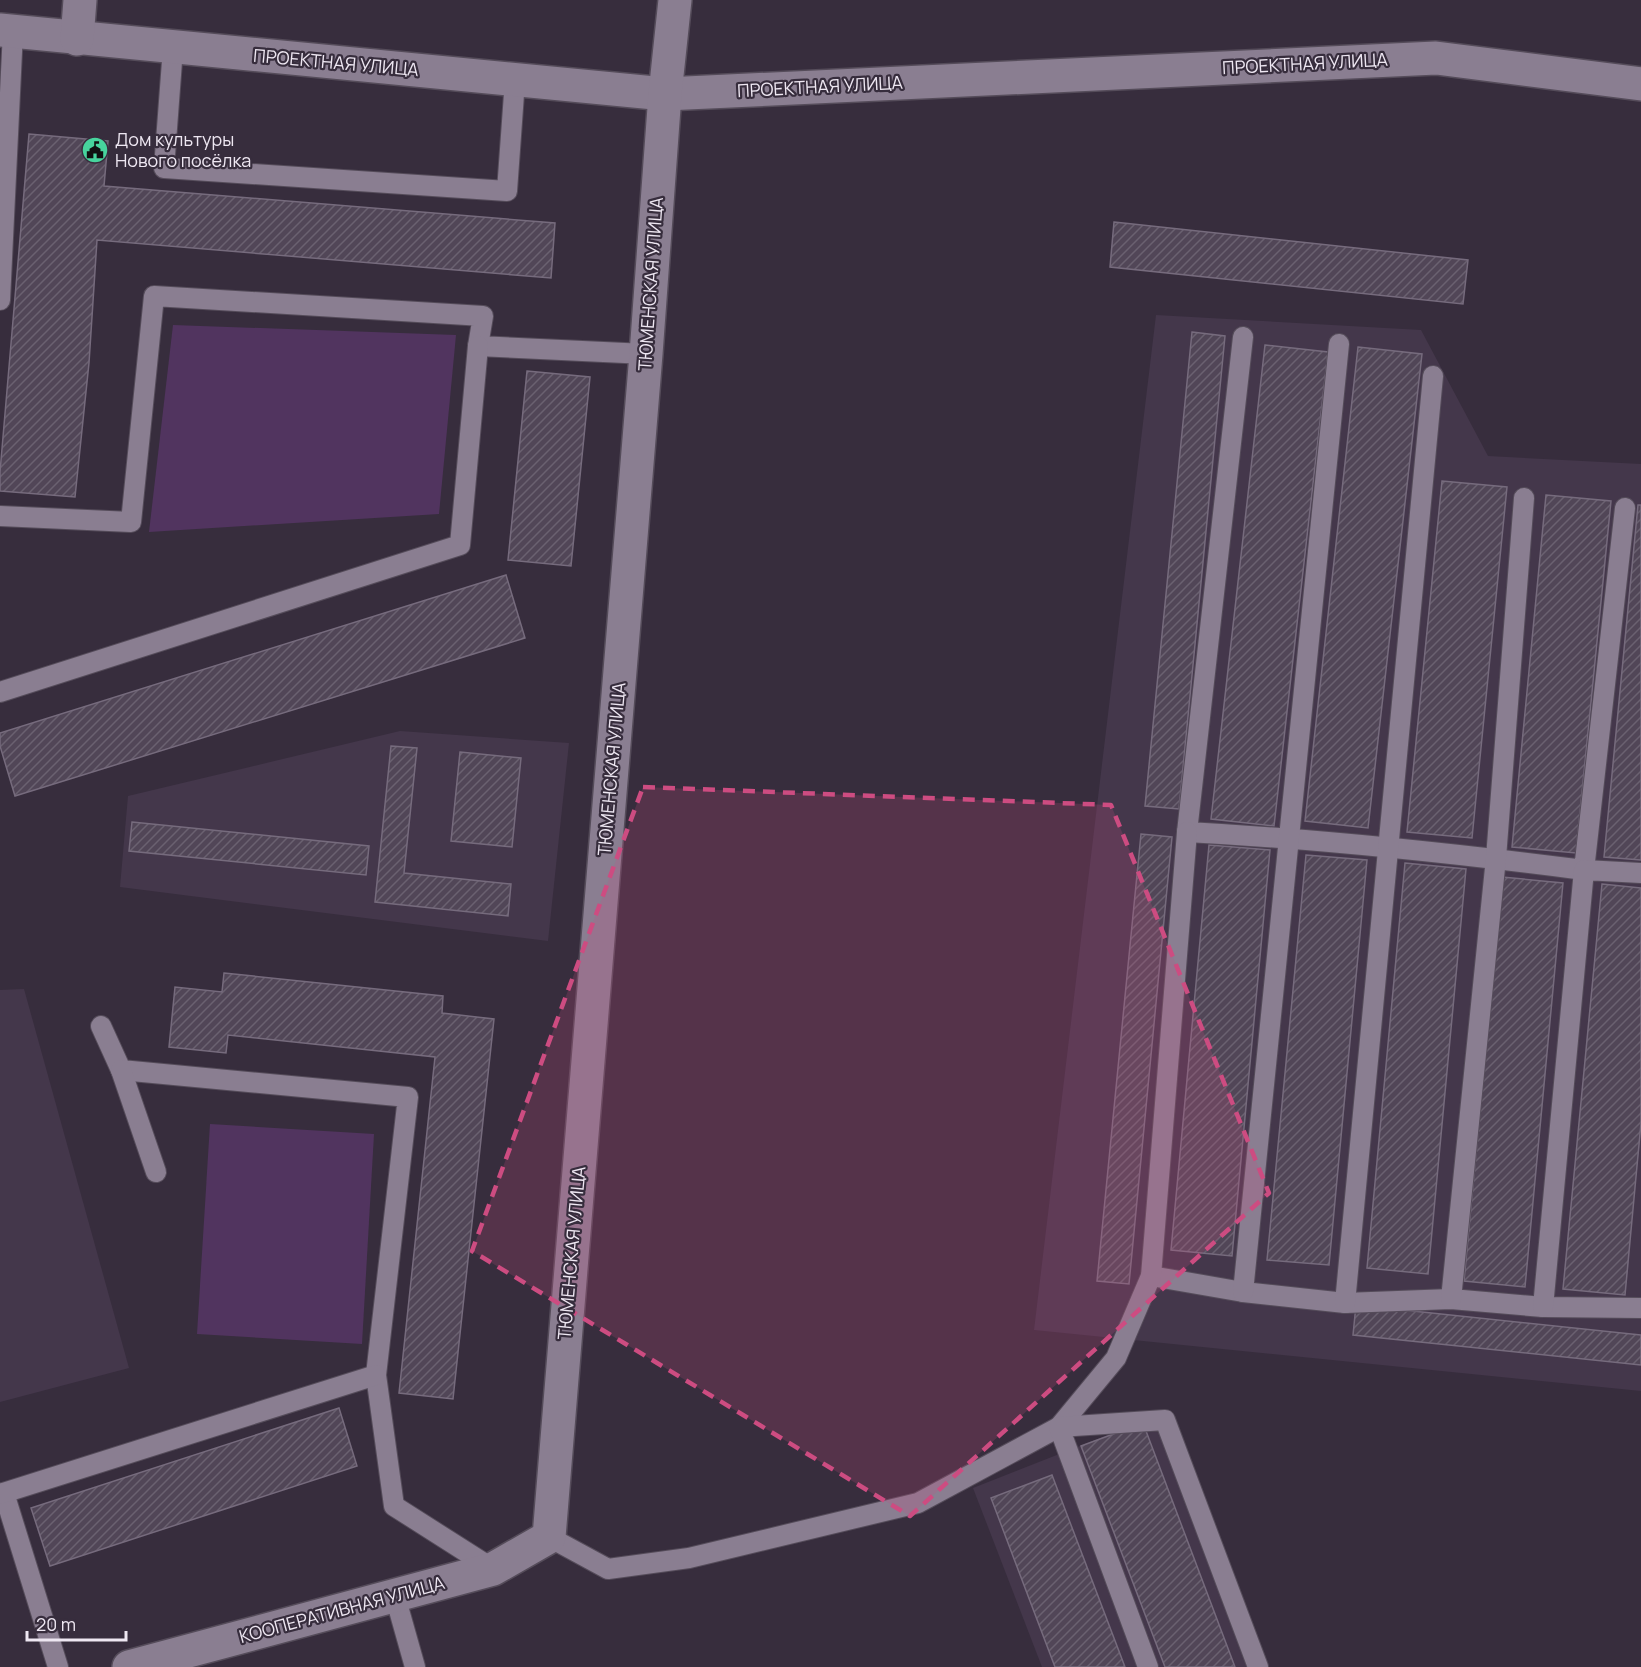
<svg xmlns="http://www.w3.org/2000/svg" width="1641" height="1667" viewBox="0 0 1641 1667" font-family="Manrope,sans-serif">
	<defs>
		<pattern id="building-hatch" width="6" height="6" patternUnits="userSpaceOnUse" patternTransform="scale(1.5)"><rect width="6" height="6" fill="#514657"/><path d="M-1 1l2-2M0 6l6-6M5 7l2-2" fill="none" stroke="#6a6170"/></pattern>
	</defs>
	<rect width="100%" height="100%" fill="#372d3d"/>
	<g fill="#44374b">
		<path d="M1156,315l265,15 67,126 153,8v927l-607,-61z"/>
		<path d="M400,731l169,12 -21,198 -428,-54 8,-91z"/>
		<path d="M24,989l105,379 -129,34v-412z"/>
		<path d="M1169,1411l91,256h-218l-69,-179z"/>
	</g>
	<g fill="#51345f">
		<path d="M173,325l283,10 -17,179 -290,18z"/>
		<path d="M210,1124l164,10 -12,210 -165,-10z"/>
	</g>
	<g fill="url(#building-hatch)" stroke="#766b7d" stroke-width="1.5">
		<path d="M29,134l79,7 -4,45 451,37 -4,55 -454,-38 -8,123 -14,134 -75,-6v-19z"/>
		<path d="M1114,222l354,38 -5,44 -353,-37z"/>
		<path d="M1192,332l33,4 -46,473 -34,-3z"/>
		<path d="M1265,345l63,7 -54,474 -63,-7z"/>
		<path d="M1358,347l64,7 -54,474 -63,-7z"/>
		<path d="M527,371l63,6 -19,189 -63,-6z"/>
		<path d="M1442,481l65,6 -35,351 -65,-6z"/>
		<path d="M1546,495l65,6 -35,352 -64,-6z"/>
		<path d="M1638,505h3v355l-37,-3z"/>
		<path d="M506,575l19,63 -510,158 -15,-50v-13z"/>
		<path d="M391,746l26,2 -13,125 107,11 -3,32 -133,-14z"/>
		<path d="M460,752l61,6 -9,89 -61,-6z"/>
		<path d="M132,822l237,24 -3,29 -237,-24z"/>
		<path d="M1141,834l31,3 -43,447 -32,-3z"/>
		<path d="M1209,845l61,5 -38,406 -61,-6z"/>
		<path d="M1306,855l61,5 -38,405 -62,-5z"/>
		<path d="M1405,863l61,6 -38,405 -61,-6z"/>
		<path d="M1502,877l61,6 -38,404 -61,-6z"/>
		<path d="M1602,884l39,4v235l-16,172 -62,-6z"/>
		<path d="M224,973l219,23 -1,17 52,6 -41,380 -54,-6 36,-336 -207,-22 -2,18 -57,-6 6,-60 47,5z"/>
		<path d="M1356,1305l285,30v30l-288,-30z"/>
		<path d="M339,1408l18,58 -307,100 -19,-58z"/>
		<path d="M1143,1423l92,244h-70l-84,-221z"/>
		<path d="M1052,1475l73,192h-70l-64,-169z"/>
	</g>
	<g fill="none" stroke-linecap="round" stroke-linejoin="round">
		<defs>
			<g id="lane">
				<path d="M173,48l-9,120 343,23 8,-111"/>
				<path d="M0,300l13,-269"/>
				<path d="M1243,337l-56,495c133,7 265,21 397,38l41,-362"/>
				<path d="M0,516l131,6 23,-226 329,20 -5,30 168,8"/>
				<path d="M0,692l460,-147 18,-199"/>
				<path d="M101,1026l20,44 287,27 -32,278 18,131 99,63"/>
				<path d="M121,1070l35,102"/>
				<path d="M1151,1276l92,16 102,11 106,-4 92,8 98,1"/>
				<path d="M1243,1292l96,-948"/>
				<path d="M1451,1299l45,-441 28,-360"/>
				<path d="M1345,1303l88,-927"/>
				<path d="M1543,1307l41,-437 57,3"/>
				<path d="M4,1493l54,174"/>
				<path d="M0,1494l376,-119"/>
				<path d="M549,1537l59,32 81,-11 229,-55 141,-76 57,-69 35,-82 36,-444"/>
				<path d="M395,1596l20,71"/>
				<path d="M1148,1667l-89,-240 106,-7 93,247"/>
			</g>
			<g id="street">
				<path d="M0,30l665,64 771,-36 205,26"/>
				<path d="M77,39l3,-39"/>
				<path d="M129,1667l364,-98 56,-32 97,-1183 19,-260 10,-94"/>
			</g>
		</defs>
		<use href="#lane" stroke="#554c5a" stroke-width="22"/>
		<use href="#street" stroke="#554c5a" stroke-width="36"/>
		<use href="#lane" stroke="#8a7e91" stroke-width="20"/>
		<use href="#street" stroke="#8a7e91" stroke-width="33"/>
	</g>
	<path fill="#cd4c81" fill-opacity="0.2" stroke="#cd4c81" stroke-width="4.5" stroke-dasharray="12 8" stroke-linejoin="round" d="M643,787l468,18 158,388 -359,323 -438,-265z"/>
	<defs>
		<symbol id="civic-disc" viewBox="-11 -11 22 22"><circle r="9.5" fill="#47d49d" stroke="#372d3d"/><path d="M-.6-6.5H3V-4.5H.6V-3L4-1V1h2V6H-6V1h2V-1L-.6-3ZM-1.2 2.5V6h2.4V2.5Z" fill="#111"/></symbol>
	</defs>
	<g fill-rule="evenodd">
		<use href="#civic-disc" x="80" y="135" width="30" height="30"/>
	</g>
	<g text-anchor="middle" stroke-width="4.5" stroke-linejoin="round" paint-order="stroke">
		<g font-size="18" fill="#eee7f2" stroke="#372d3d">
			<text transform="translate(336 63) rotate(5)" y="6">ПРОЕКТНАЯ УЛИЦА</text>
			<text transform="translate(1305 64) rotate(-3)" y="6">ПРОЕКТНАЯ УЛИЦА</text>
			<text transform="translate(820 87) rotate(-3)" y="6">ПРОЕКТНАЯ УЛИЦА</text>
			<text transform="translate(651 284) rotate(-86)" y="6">ТЮМЕНСКАЯ УЛИЦА</text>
			<text transform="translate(612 769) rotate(-85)" y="6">ТЮМЕНСКАЯ УЛИЦА</text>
			<text transform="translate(572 1253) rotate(-85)" y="6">ТЮМЕНСКАЯ УЛИЦА</text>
			<text transform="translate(342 1610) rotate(-15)" y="6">КООПЕРАТИВНАЯ УЛИЦА</text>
		</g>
		<g font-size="18" fill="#eee7f2" stroke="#372d3d" text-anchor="start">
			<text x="115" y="146">Дом культуры<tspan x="115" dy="21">Нового посёлка</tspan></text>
		</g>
	</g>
	<path d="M27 1631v9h99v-9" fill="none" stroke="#eee7f2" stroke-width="3"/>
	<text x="36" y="1631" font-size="18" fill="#eee7f2" stroke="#372d3d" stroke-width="4.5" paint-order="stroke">20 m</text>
</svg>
